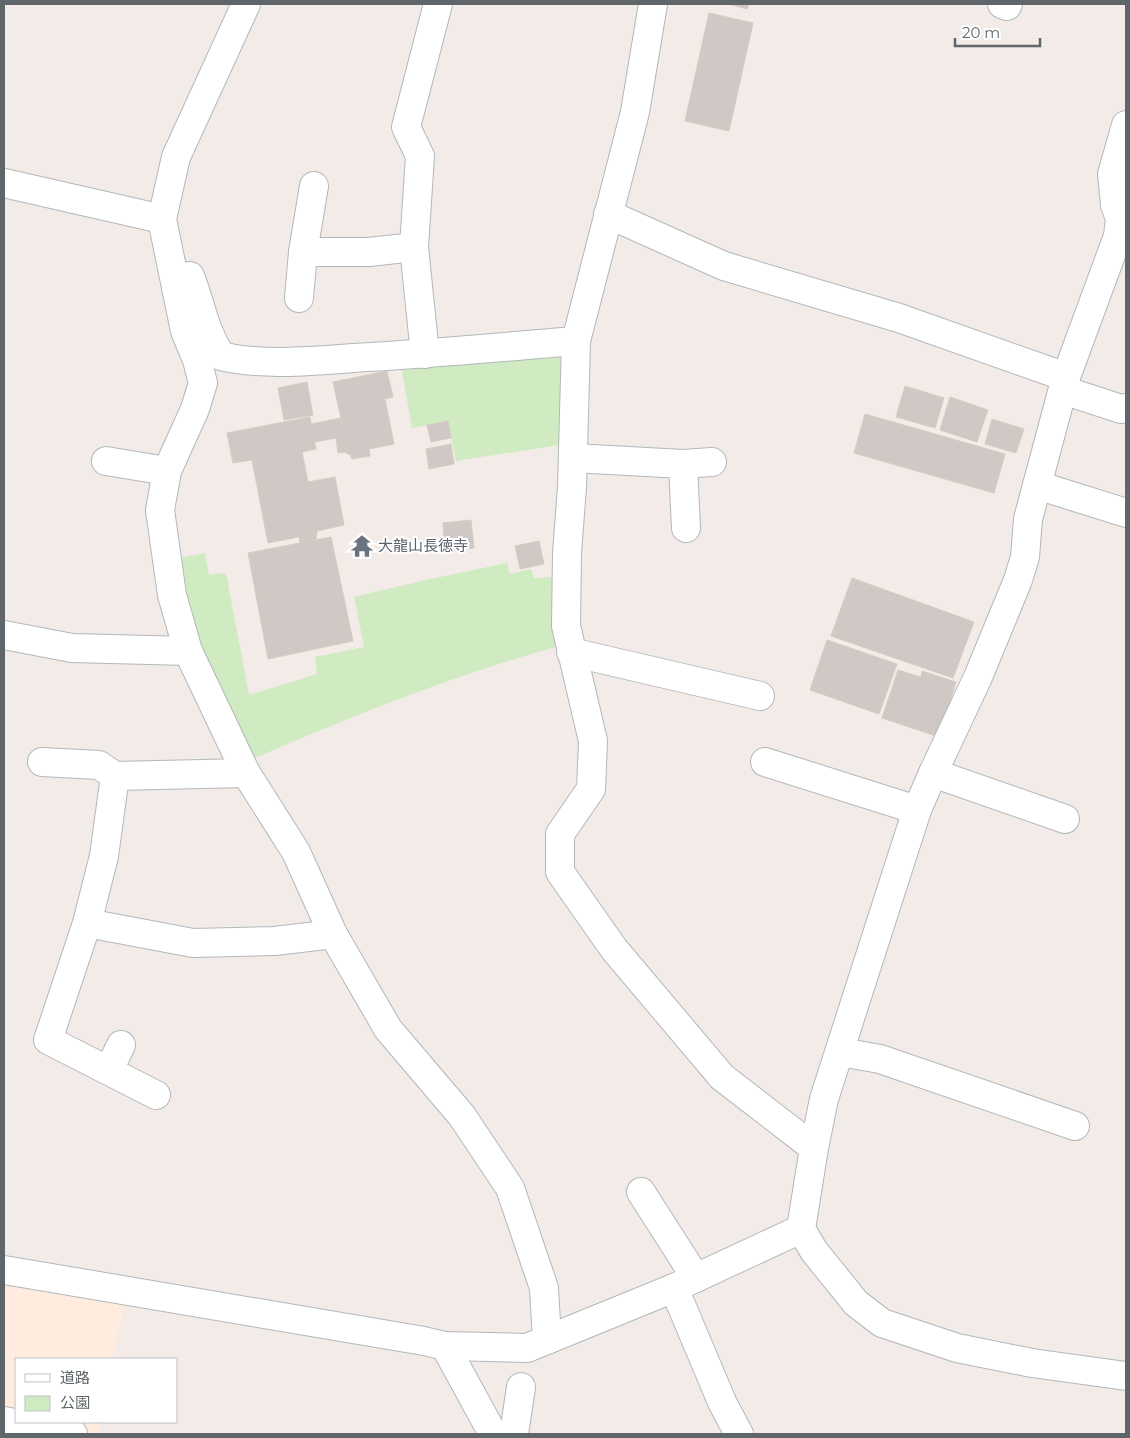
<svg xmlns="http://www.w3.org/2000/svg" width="1130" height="1438" viewBox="0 0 1130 1438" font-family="Montserrat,'Noto Sans JP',sans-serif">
	<rect width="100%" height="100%" fill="#f2ebe7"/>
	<path fill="#ffecde" d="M4,1279l121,22 -12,58h-97v63h85l-2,12h-95z"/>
	<g fill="#d0ebc1">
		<path d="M564,355l-5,90 -103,16 -8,-40 -36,7 -12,-67z"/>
		<path d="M205,553l4,22 17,-2 23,122 68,-21 -2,-17 49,-10 -10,-50 67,-16 86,-18 3,11 21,-5 3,9 19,-1 6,69c-104,29 -205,69 -304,112l-6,-1 -61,-125 -14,-73z"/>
	</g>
	<g fill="#cfc8c5" stroke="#d7cbc4">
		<path d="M729,4h20l-2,5z"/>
		<path d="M709,13l44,10 -24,108 -44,-10z"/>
		<path d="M387,371l6,26 -8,2 9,45 -25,5 1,7 -18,3 -2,-5h-3l-1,-2 -8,1 -2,-15 -21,4 -4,-18 30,-6 -8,-36z"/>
		<path d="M307,382l6,33 -29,5 -6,-32z"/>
		<path d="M905,386l39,12 -9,30 -39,-11z"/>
		<path d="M950,397l38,13 -11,32 -37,-12z"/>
		<path d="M865,414l140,40 -11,39 -140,-40z"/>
		<path d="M310,417l6,32 -14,3 6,30 27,-5 9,48 -27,6 -1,10 -16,3 -1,-7 -31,6 -16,-83 -19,3 -6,-30z"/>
		<path d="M992,419l32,10 -8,24 -31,-9z"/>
		<path d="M448,421l3,17 -20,4 -4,-17z"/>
		<path d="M451,444l3,20 -25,5 -3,-20z"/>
		<path d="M471,520l3,28 -29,3 -2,-28z"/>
		<path d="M331,537l22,104 -85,18 -20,-106z"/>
		<path d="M539,541l5,23 -24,5 -5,-23z"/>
		<path d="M852,578l122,44 -21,56 -122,-42z"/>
		<path d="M827,640l70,24 -18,50 -69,-24z"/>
		<path d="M898,670l23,7 1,-6 34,11 -17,55 -57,-19z"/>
	</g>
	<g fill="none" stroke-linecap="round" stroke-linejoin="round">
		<defs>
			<g id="minor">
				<path d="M246,4l-70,153 -14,62 23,112 12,29 6,23 -8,26 -28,62 -7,39 12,85 16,56 58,122 50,79 37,82 55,95 74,87 48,72 34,100 3,52"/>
				<path d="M653,4l-18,108 -59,229 -4,146 -5,66 -1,73 27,115 -2,48 -31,45v38l54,77 108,128 92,71"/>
				<path d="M1002,4l5,2 1,-2"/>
				<path d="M4,183l158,36"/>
				<path d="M608,214l116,52 175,52 167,59"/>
				<path d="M303,252h66l45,-5"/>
				<path d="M190,276c11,28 14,54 31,80 38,10 93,5 132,2 75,-4 149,-11 223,-17"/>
				<path d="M299,298l4,-46 11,-66"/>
				<path d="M425,354l-11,-107 6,-91 -14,-29 32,-123"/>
				<path d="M1063,390l58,19 5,-1"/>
				<path d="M573,458l110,6 29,-2"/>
				<path d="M106,461l61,10"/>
				<path d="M683,464l3,64"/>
				<path d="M1037,485l89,28"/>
				<path d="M4,635l68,13 116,3"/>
				<path d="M571,652l189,44"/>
				<path d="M42,762l57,3 16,11"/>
				<path d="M765,762l152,48"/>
				<path d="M933,773l132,46"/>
				<path d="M87,923l106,20 82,-2 58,-7"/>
				<path d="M841,1052l39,7 195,67"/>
				<path d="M109,1070l12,-25"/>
				<path d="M156,1095l-108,-55 39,-117 17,-67 11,-80 131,-3"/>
				<path d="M641,1192l55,86"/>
				<path d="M801,1229l13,-81 10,-49 93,-289 16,-37 45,-96 40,-97 7,-23 3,-38 38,-142 52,-141 2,-17 -5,-14 -3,-31 14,-49"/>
				<path d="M4,1270l420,71 21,5 82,2 147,-60 127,-59 13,22 42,52 26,20 75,25 75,15 94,13"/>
				<path d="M674,1288l48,114 17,32"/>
				<path d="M445,1346l48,88"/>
				<path d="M4,1421l69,13"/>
				<path d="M514,1434l7,-47"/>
			</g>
		</defs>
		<use href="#minor" stroke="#b2b8ba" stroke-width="30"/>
		<use href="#minor" stroke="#fff" stroke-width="28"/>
	</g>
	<defs>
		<symbol id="temple-bare" viewBox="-9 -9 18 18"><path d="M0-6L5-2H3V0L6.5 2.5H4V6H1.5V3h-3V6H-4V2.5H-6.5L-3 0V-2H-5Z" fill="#6b7280" stroke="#fff" stroke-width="2.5" paint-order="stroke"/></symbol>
	</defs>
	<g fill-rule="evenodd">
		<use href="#temple-bare" x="346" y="530" width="32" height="32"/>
	</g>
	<g text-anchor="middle" stroke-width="4" stroke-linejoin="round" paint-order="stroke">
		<g font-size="15" fill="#5b616d" stroke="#fff" text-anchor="start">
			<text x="378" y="551">大龍山長徳寺</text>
		</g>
	</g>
	<rect width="1130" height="1438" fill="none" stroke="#5e6669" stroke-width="10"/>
	<rect x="15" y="1358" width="162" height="65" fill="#ffffff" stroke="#bfc2c3"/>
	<rect x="25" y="1374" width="25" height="8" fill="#ffffff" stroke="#bfc2c3"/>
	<text x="60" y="1383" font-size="15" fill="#5e6669">道路</text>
	<rect x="25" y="1396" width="25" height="15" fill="#d0ebc1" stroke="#bfc2c3"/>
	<text x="60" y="1408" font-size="15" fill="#5e6669">公園</text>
	<path d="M955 38v8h85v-8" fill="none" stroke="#5e6669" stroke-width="2.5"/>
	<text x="962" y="38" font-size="15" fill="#5e6669" stroke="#ffffff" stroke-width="4" paint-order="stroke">20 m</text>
</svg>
